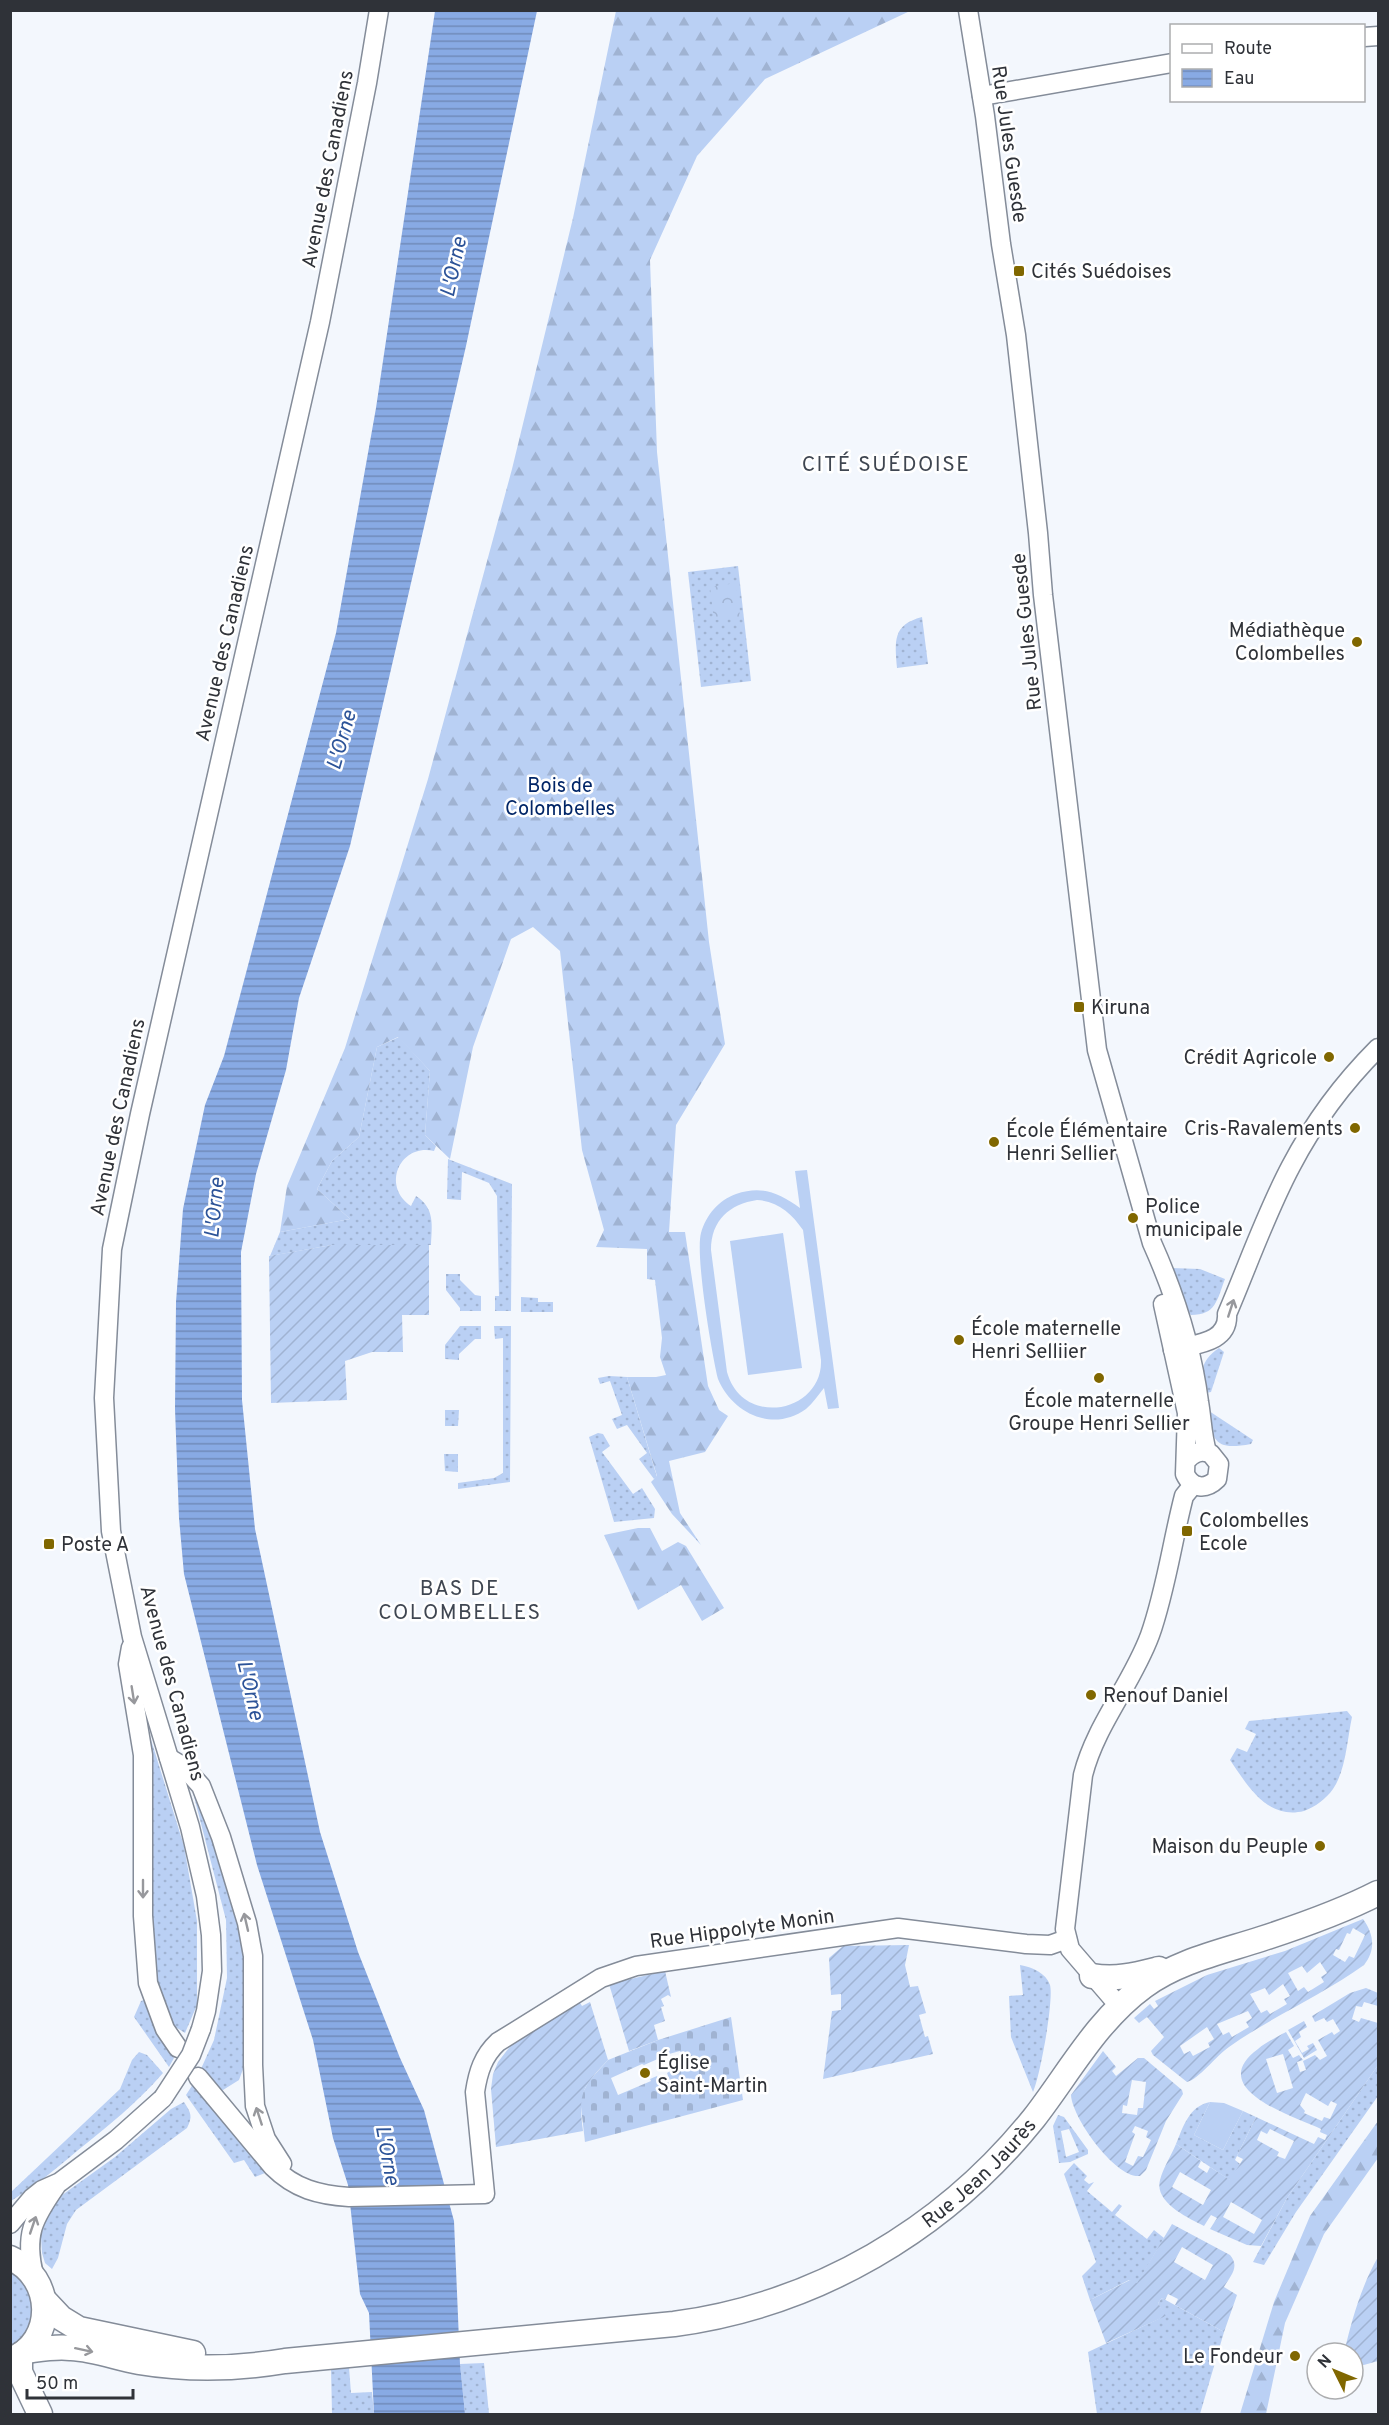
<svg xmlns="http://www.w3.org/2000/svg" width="1389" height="2425" viewBox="0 0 1389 2425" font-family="Overpass,sans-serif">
	<defs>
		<pattern id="grass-dots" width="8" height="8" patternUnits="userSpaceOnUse" patternTransform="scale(1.5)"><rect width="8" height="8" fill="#bad0f4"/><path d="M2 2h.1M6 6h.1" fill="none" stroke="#a0b3d2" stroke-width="1.8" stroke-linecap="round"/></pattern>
		<pattern id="forest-firs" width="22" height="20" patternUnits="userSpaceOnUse" patternTransform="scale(1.5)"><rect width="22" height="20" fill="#bad0f4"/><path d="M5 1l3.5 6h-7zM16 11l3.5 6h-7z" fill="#a0b3d2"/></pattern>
		<pattern id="cemetery-stones" width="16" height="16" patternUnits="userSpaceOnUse" patternTransform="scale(1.5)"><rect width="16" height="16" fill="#bad0f4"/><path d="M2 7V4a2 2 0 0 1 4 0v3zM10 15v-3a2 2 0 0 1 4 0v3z" fill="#a0b3d2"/></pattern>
		<pattern id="park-crowns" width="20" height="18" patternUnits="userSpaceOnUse" patternTransform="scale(1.5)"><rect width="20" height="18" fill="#bad0f4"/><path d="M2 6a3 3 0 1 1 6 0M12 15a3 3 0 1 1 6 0" fill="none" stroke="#a0b3d2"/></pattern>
		<pattern id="garden-furrows" width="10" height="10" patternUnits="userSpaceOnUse" patternTransform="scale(1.5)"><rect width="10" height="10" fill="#bad0f4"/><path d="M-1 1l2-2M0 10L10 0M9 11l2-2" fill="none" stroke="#a0b3d2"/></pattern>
		<pattern id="water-rules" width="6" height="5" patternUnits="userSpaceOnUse" patternTransform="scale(1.5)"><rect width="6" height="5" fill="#88aae4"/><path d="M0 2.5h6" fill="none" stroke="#708bba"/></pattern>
	</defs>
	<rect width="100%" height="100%" fill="#f3f7fd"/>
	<g fill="url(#grass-dots)" fill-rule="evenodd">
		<path d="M738,566l13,115 -50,6 -13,-115z"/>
		<path d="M922,617l6,47 -31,4c-2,-27 -5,-43 25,-51z"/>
		<path d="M399,1037l31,34 -5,64 11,11 -2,5c-34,-8 -53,35 -23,55l5,-10c19,12 16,29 15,49h-99l-62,11 10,-24 70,-13 -33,-30 15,-28 27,-24 18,-90z"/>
		<path d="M448,1159l64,25 -1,127h-16v-15h4l-2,-100 -8,-13 -27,-11 -1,28 -14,-1z"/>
		<path d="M1171,1268l29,1 25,10c-8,21 -9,36 -34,36l-9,-10z"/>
		<path d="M446,1274h14v6l15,15 6,1v15h-21v-3l-14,-18z"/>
		<path d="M521,1297l17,1v4h15v10h-32z"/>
		<path d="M460,1326h21v13h-6l-16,15v6l-14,-1v-14z"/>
		<path d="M494,1326h17l-1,156 -52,7v-6l36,-5 9,-5v-135l-8,1z"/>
		<path d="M1219,1348l5,4 -13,40 -5,1c-5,-21 -7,-31 13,-45z"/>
		<path d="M609,1376l18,1 30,100 -3,2 -15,-20 8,-6 -20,-28 -10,4 -5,-10 10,-4 -12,-34 -10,3 -2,-6z"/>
		<path d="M445,1410h14l-1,16h-13z"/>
		<path d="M1209,1411l44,29 -2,4c-34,6 -39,0 -42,-33z"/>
		<path d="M598,1433l5,1 7,12 -8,6 31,42 9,-6 13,21 -1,9 -40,4 -25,-85z"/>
		<path d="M444,1454h14v18l-13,-1z"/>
		<path d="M1347,1711l5,6c-5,23 -6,53 -19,72 -7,10 -18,18 -29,22 -37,9 -56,-25 -74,-51l7,-12 10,4 9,-18 -11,-5 4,-8z"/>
		<path d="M143,1714l41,132 13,75v84l-12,28 -11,-7 -20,-48z"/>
		<path d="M191,1785l20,36 36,133 -1,107 -7,19 -16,10 -8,-3 -15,-16 14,-31 13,-62 -1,-58z"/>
		<path d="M1020,1965c12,2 26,8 30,20 4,15 -10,92 -17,107l-22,-55 -2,-41 14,-1z"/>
		<path d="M144,2000l13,33 17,25 -5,9 -35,-50 7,-16z"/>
		<path d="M139,2052l8,3 16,18c-26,30 -55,53 -86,78 -21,18 -42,35 -66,50l-1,-8 110,-104 12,-29z"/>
		<path d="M1378,2065v31l-82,116 -32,53 -11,-3 34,-64z"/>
		<path d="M195,2081l64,79 6,13 -10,4 -11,-17 -10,3 -48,-68z"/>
		<path d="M184,2102c7,11 9,14 3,26l-111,82 -9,14 -9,34 -6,11 -7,-6 -3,-10 -2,-31 18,-24 57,-41 56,-48z"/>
		<path d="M1210,2102l-16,33 29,15 20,-39 13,6 -21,43 5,4 -9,17 -55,-37c7,-17 13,-38 34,-42z"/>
		<path d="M1058,2115l6,2 24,33v4l-18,8 -11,1 -6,-37zM1069,2129l10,23 -13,5 -5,-26z"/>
		<path d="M1074,2163l13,13 -3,4 5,4 5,-2 -7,9 25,21 7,-8 3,2 -7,9 32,24 7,-9 10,8 -27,46 -8,-4 -39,20 -8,-24 14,-14 -32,-88z"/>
		<path d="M11,2267l20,19 4,39 -24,27z"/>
		<path d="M1162,2298l62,34 -24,82h-103l-9,-62 77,-36 -7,-13z"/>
		<path d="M484,2363l5,51h-24l-5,-50z"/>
		<path d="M349,2367l2,26 21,-1 2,22h-42l-1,-46z"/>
	</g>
	<g fill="url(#forest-firs)">
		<path d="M616,11h294l-145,68 -68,77 -47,104 7,192 52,490 16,102 -49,81 -7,107h16l23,154 11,24 9,6 -23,36 -36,9 11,52 21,32 -29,-31 -21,-32 6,-6 -30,-99h29l10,-2 -6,-18 2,-19 -7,-58 -8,-1v-30l-51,-2 8,-17 -22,-80 -22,-199 -27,-24 -22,12 -38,108 -23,112 -25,-24 5,-64 -32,-34 -21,10 -18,90 -27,24 -15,28 33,30 -70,13 7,-46 58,-138 83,-269 84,-310 61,-251z"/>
		<path d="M638,1528h12l12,23 16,-9 8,4 38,62 -22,13 -21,-36 -43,25 -34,-75z"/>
		<path d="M1378,2121v37l-54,76 -39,89 -19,91h-26l34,-112 36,-86z"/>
	</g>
	<path fill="url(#cemetery-stones)" fill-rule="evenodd" d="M731,2017l12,83 -158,42 -5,-44 9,-17 19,-21 50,-20zM680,2051l5,11 -18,11 3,8 -9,4 -4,-9 -7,3 1,2 -33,14 -7,-17 31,-14 2,1 25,-11z"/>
	<path fill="url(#park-crowns)" d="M736,583l4,34 -26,3 -4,-33z"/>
	<g fill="url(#garden-furrows)" fill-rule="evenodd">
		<path d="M332,1245h97v70h-27l1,37h-31l-27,9 2,39 -76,3 -2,-147z"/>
		<path d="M1363,1919c11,15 13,31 1,46 -43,31 -93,52 -135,82 -12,8 -31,33 -42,35l-34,-27 -2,-4 13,-14 -17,-20 -8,6 -5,-5 16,-14 4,5 4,-3 -3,-5 52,-26 78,-24zM1353,1928l12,7 -11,23 -5,-2 -4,6 -12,-7 3,-6 3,1 8,-17 3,1zM1320,1962l7,11 -6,4 3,5 -16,10 -4,-5 -6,4 -10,-18 14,-7 5,7zM1283,1984l7,12 -6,3 3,5 -17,10 -3,-4 -6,3 -11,-19 15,-6 4,7zM1248,2011l4,7 -6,4 3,5 -17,10 -3,-5 -6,3 -6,-11zM1207,2027l7,12 -6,4 2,4 -17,9 -3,-5 -6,3 -4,-8z"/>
		<path d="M909,1945l-4,20 5,22 8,-1 8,27 -7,2 6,22 3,-1 5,18 -110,25 9,-68 9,-1v-16l-10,1 -2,-37 14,-12z"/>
		<path d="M665,1971l6,26 -3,-2 -7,4 3,7 -3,1 4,14 -11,4 4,15 -29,11 -20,-67z"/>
		<path d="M1366,1988l12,5v13l-14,-4 -2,5 -6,-1 -4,13 7,3 2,-4 17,5v42l-91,133 -26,48 -14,-1 -37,-16 7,-11 -6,-3 -7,11c-15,-8 -50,-23 -44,-46 3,-12 11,-24 16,-36l25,17 -3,6 9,6 3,-6 20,13 13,-21 -6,-3 19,-39 58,27 4,-7 7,3 2,-5 -7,-3 1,-3c-28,-13 -117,-40 -63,-80 8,-7 19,-12 28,-17l8,14 -6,4 5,8 6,-3 4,5 -6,2 3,10 6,-2 -3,-9 12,-6 5,5 7,-4 -9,-16 14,-8 2,3 6,-4 -7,-12 -6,3 -3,-4 -9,4 -3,-6 38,-23zM1283,2054l10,34 -16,5 -11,-34zM1306,2093l22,13 3,-5 6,3 -7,15 -6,-2 -2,4 -18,-8 1,-2 -5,-6zM1270,2129l24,12 -9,18 -8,-3 2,-4 -22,-12 4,-9 6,3zM1180,2172l31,18 -8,15 -31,-18zM1231,2202l31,18 -8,14 -31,-17z"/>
		<path d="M579,2001l3,5 8,-4 18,58c-26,27 -30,33 -25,71l-87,16 -5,-58 2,-15 5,-12 14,-18z"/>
		<path d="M1304,2021l3,6 -8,5 2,5 -6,4 7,12 7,-4 -2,-3 6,-3 4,7 -13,8 -16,-28z"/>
		<path d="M1103,2051l13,16 -4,4 4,5 22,-18h6l38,32 1,4 -17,27 -20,49 -6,6c-24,3 -68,-58 -69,-81zM1132,2080l14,2 -3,26h-5l-1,7 -15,-2 1,-8 4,1zM1135,2126l13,5 -2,6 5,3 -8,17 -5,-1 -5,10 -8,-4 10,-28 -3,-2z"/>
		<path d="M1172,2224l58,31c10,12 1,20 -6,32l13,8 -13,37 -49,-27 3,-6 -10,-5 -3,6 -3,-2 -4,5 8,13 -60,27 -16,-43 40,-20 7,3zM1182,2247l31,18 -8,15 -31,-18z"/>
		<path d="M1378,2257v104l-25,7v-15h-9c8,-34 17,-66 34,-96z"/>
	</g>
	<g fill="#bad0f4" fill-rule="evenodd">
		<path d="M807,1170l32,238 -11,1 -4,-21c-6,7 -11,15 -18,21 -33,24 -74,4 -88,-30 -6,-24 -23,-124 -17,-146 5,-18 18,-33 35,-39 26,-9 43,-1 64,14l-5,-37zM757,1200c21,1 35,14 46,30l18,130c2,52 -78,69 -94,12l-16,-122c0,-30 19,-46 46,-50z"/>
		<path d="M783,1233l19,135 -54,7 -18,-134z"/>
		<path d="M1210,2102l14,1 19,8 -20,39 -29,-15z"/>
	</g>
	<path fill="url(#water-rules)" d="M435,11h102l-71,335 -116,500 -51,152 -13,72 -30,104 -15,78 1,148 13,129 65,303 38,120 42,106 24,52 30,111 6,143 5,50h-91l-5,-101 -9,-19 -12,-109 -15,-47 -20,-98 -56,-175 -73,-291 -5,-56 -4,-109 1,-107 7,-93 22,-104 19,-49 112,-423 40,-225z"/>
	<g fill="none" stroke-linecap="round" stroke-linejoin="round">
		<defs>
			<g id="minor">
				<path d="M968,10l17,106 16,128 15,91 22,198 5,62 54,455 55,193c22,49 40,106 47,159 3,17 3,33 8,50"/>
				<path d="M1364,37l14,-1"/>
				<path d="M982,96l190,-33"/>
				<path d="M1163,1304l24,109 -2,61c7,15 21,16 32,5l2,-15 -8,-10c-10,-5 -18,-1 -25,7"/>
				<path d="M1173,1350c22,-6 56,-7 54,-36 21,-49 39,-101 64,-148 23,-44 53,-84 87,-118"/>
				<path d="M131,1647l-3,17 15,91v161l5,67 17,46 13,19"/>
				<path d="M169,1758l15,9 17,19 20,51 26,86 6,33v109l2,41 11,33 16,25"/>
				<path d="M1120,2007l-50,-58 -5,-20 18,-154c13,-51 49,-91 67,-140 16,-45 22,-93 34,-139l9,-11"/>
				<path d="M201,2029l5,-18 6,-40 -1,-36 -5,-39 -16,-69 -58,-190 -21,-106 -7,-133 8,-149 28,-135 180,-792 47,-239 12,-73"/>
				<path d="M198,2077l75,90c22,22 46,28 76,30l136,-3 -10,-102c3,-20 8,-36 23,-50l103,-64 35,-12 262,-38 128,16 24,1 17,-6"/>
				<path d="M10,2224l22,-26 10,-8 18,-8 56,-42 47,-42"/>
				<path d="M34,2275c-10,-40 -1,-56 22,-89"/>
			</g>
			<g id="major">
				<path d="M1092,1976c25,4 43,-1 67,-7"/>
				<path d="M10,2258c44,18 47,84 0,102"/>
				<path d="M45,2301l16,17 18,11 114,24"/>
				<path id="s1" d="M26,2351c15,-2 30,-5 45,-3 23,1 46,10 68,14 48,8 98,7 146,-1l389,-37c142,-19 270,-94 360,-206 35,-45 62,-97 110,-132 34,-25 77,-34 117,-47 40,-13 80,-27 117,-46"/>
				<path d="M20,2355v17l20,42"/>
			</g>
		</defs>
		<use href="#minor" stroke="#848c99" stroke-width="21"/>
		<use href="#major" stroke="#848c99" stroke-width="27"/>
		<use href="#minor" stroke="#fff" stroke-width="18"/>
		<use href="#major" stroke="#fff" stroke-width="24"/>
		<defs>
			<path id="minor-bridge" d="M163,2098l28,-43 10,-26"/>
		</defs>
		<use href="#minor-bridge" stroke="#848c99" stroke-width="21" stroke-linecap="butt"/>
		<use href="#minor-bridge" stroke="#fff" stroke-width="18"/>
	</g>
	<defs><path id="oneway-shaft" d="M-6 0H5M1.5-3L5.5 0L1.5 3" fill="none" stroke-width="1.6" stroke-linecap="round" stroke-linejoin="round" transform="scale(1.5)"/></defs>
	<g stroke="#97989c">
		<use href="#oneway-shaft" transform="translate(1231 1308) rotate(-72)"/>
		<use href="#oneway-shaft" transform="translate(133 1695) rotate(81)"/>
		<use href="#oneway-shaft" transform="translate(143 1889) rotate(90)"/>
		<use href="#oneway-shaft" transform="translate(246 1922) rotate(-103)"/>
		<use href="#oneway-shaft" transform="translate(259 2116) rotate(-108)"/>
		<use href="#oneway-shaft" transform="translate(33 2225) rotate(-71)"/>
		<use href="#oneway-shaft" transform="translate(84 2350) rotate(12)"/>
	</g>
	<g fill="#806700" stroke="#fff" stroke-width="2">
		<rect x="1013" y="265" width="12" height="12" rx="3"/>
		<circle cx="1357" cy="642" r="6"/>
		<rect x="1073" y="1001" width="12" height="12" rx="3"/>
		<circle cx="1329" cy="1057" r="6"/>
		<circle cx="1355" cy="1128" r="6"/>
		<circle cx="994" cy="1142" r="6"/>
		<circle cx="1133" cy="1218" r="6"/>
		<circle cx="959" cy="1340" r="6"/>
		<circle cx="1099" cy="1378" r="6"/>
		<rect x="1181" y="1525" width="12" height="12" rx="3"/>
		<rect x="43" y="1538" width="12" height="12" rx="3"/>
		<circle cx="1091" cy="1695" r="6"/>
		<circle cx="1320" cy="1846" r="6"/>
		<circle cx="645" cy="2073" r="6"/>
		<circle cx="1295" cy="2356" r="6"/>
	</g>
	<g text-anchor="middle" stroke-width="5" stroke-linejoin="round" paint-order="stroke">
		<g font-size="20" fill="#2f3238" stroke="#fff">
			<text transform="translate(1010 144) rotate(82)" y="7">Rue Jules Guesde</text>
			<text transform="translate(327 169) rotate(-79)" y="7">Avenue des Canadiens</text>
			<text transform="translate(1026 632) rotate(-96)" y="7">Rue Jules Guesde</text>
			<text transform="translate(224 643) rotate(-77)" y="7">Avenue des Canadiens</text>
			<text transform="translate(117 1117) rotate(-78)" y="7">Avenue des Canadiens</text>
			<text transform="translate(173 1683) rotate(75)" y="7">Avenue des Canadiens</text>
			<text transform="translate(742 1928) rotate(-8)" y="7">Rue Hippolyte Monin</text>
			<text dy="7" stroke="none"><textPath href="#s1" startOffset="999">Rue Jean Jaurès</textPath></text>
		</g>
		<g font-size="20" fill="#2f3238" stroke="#fff" text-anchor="start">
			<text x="1031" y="278">Cités Suédoises</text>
			<text x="1345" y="637" text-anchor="end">Médiathèque<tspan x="1345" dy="23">Colombelles</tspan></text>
			<text x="1091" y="1014">Kiruna</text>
			<text x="1317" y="1064" text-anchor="end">Crédit Agricole</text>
			<text x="1343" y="1135" text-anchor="end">Cris-Ravalements</text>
			<text x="1006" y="1137">École Élémentaire<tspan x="1006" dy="23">Henri Sellier</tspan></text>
			<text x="1145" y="1213">Police<tspan x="1145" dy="23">municipale</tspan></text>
			<text x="971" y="1335">École maternelle<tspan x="971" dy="23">Henri Selliier</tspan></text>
			<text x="1099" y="1407" text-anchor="middle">École maternelle<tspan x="1099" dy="23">Groupe Henri Sellier</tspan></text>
			<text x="1199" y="1527">Colombelles<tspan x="1199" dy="23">Ecole</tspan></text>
			<text x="61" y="1551">Poste A</text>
			<text x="1103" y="1702">Renouf Daniel</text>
			<text x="1308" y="1853" text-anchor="end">Maison du Peuple</text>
			<text x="657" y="2069">Église<tspan x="657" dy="23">Saint-Martin</tspan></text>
			<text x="1283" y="2363" text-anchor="end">Le Fondeur</text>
		</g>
		<g font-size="20" fill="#012567" stroke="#fff">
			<text x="560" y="792">Bois de<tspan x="560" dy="23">Colombelles</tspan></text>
		</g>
		<g font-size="21" font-style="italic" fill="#2c5398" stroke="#fff">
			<text transform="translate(453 267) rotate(-78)" y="7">L'Orne</text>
			<text transform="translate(341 740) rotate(-74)" y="7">L'Orne</text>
			<text transform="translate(214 1208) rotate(-85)" y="7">L'Orne</text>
			<text transform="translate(251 1690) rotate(77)" y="7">L'Orne</text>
			<text transform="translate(388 2155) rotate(80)" y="7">L'Orne</text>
		</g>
		<g font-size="21" letter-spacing="1.5" fill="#3f4651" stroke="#fff">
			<text x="886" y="471">CITÉ SUÉDOISE</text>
			<text x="460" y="1595">BAS DE<tspan x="460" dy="24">COLOMBELLES</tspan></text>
		</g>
	</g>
	<rect width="1389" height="2425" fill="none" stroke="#2f3238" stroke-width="24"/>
	<rect x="1170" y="24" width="195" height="78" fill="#ffffff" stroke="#acadaf" stroke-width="1.5"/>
	<rect x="1182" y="44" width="30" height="9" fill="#ffffff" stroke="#acadaf" stroke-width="1.5"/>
	<text x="1224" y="54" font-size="18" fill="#2f3238">Route</text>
	<rect x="1182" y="69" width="30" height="18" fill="url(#water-rules)" stroke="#acadaf" stroke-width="1.5"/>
	<text x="1224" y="84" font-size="18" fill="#2f3238">Eau</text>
	<g transform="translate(1335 2371) rotate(313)"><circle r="28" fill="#ffffff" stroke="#acadaf" stroke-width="1.5"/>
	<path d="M0-4.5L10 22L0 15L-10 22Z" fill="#806700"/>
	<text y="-9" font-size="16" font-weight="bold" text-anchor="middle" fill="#2f3238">N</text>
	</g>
	<path d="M27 2389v9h106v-9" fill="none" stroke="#2f3238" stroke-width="3"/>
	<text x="36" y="2389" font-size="18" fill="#2f3238" stroke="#ffffff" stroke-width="4.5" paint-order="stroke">50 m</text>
</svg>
